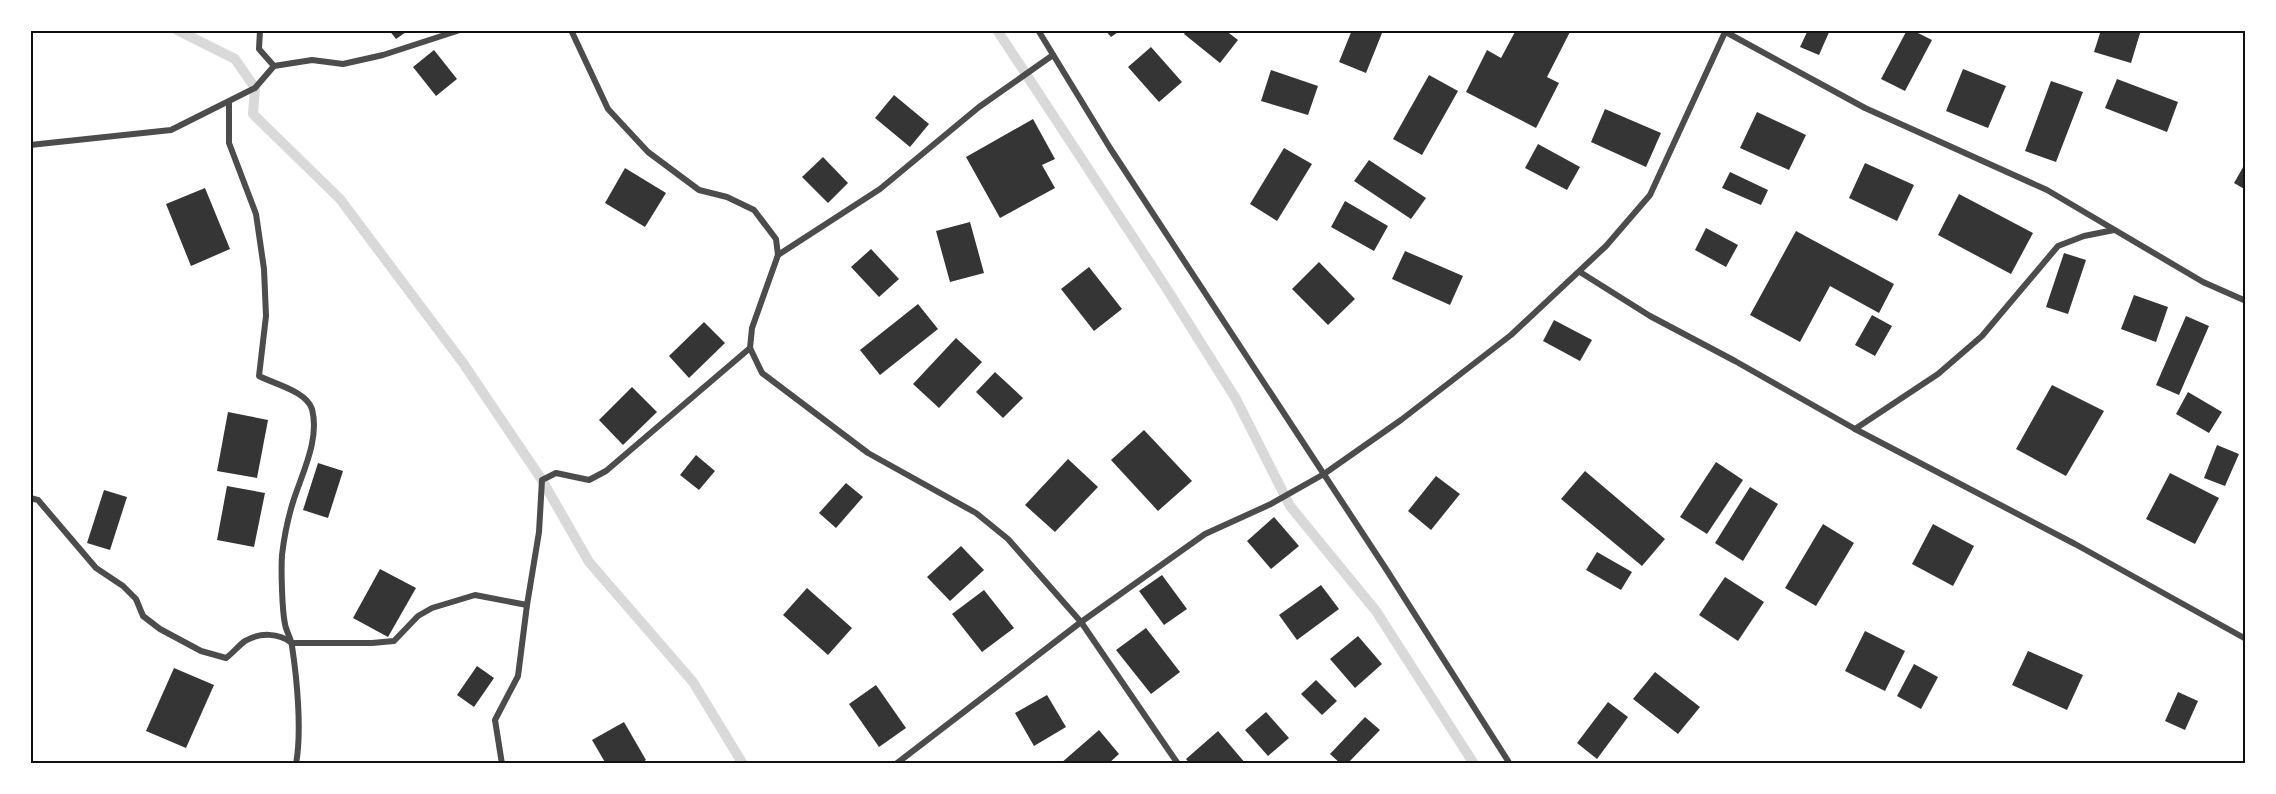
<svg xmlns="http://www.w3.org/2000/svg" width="2276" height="794" viewBox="0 0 2276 794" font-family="Rubik,sans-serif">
	<rect width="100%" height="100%" fill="#fff"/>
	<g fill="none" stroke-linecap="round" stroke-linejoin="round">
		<g stroke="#d9d9d9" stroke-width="10">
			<path d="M177,30l58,29 20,29 -2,26 87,85 123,164 79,117 47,82 104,120 50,82"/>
			<path d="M997,30l168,256 71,113 54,107 86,105 98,153"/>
		</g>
	</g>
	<g fill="#353535">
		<path d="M389,30h20l-13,9z"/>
		<path d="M1105,30h16l-10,7z"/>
		<path d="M1187,30h38l13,10 -18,23 -36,-29z"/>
		<path d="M1352,30h22l8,3 -16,40 -27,-11z"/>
		<path d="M1516,30h55l-24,47 12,6 -23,45 -70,-36 21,-42 14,8z"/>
		<path d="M1808,30h22l-11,25 -19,-8z"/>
		<path d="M1907,30h5l20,10 -27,51 -24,-12z"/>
		<path d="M2101,30h40l-10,33 -37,-11z"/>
		<path d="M1151,47l31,35 -23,20 -31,-35z"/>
		<path d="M434,50l23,29 -21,17 -23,-29z"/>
		<path d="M1963,69l43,17 -18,42 -42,-17z"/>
		<path d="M1271,70l47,16 -10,29 -47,-14z"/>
		<path d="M1429,75l29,16 -36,64 -29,-16z"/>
		<path d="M2117,79l61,23 -11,30 -62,-24z"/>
		<path d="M2051,81l32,11 -27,70 -31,-11z"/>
		<path d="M894,95l35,29 -19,23 -35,-29z"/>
		<path d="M1605,109l56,24 -15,34 -55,-25z"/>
		<path d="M1757,112l49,23 -17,35 -49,-22z"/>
		<path d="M1033,119l22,40 -13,6 13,23 -55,30 -34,-61z"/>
		<path d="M1538,144l42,23 -13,23 -42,-22z"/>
		<path d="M1284,148l28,16 -35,57 -27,-17z"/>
		<path d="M823,157l25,26 -20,20 -26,-26z"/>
		<path d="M1369,160l57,38 -15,21 -57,-38z"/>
		<path d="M2246,162v28l-12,-7z"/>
		<path d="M1865,163l49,22 -17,36 -48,-23z"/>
		<path d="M625,168l41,25 -21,34 -40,-24z"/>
		<path d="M1730,172l38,18 -7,15 -39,-17z"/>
		<path d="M205,188l25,61 -39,17 -25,-62z"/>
		<path d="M1959,194l74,39 -22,41 -73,-39z"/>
		<path d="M1345,201l43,25 -14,25 -43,-24z"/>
		<path d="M970,222l14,51 -34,9 -14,-51z"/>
		<path d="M1706,228l32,17 -12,22 -31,-17z"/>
		<path d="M1796,231l98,53 -15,29 -49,-27 -30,56 -50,-27z"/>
		<path d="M871,249l28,30 -20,18 -28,-30z"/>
		<path d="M1405,251l58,25 -13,29 -58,-26z"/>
		<path d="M2064,253l22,7 -18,54 -22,-7z"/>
		<path d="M1319,262l36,37 -27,26 -36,-36z"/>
		<path d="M1089,267l33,42 -28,22 -33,-42z"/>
		<path d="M2134,295l34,12 -12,35 -35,-13z"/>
		<path d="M918,304l20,25 -58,46 -20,-25z"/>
		<path d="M1872,315l20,11 -17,30 -20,-11z"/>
		<path d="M2186,316l23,10 -30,69 -23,-10z"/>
		<path d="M1554,320l38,20 -12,21 -37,-20z"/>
		<path d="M704,322l21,21 -36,35 -20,-22z"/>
		<path d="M956,338l26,24 -43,46 -26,-24z"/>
		<path d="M995,372l28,26 -20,20 -27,-26z"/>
		<path d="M2052,385l52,26 -38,65 -50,-27z"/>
		<path d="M632,387l25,25 -34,33 -24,-25z"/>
		<path d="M2188,392l34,20 -13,21 -33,-19z"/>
		<path d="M228,412l40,8 -11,58 -40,-7z"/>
		<path d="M1144,430l48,51 -34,30 -47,-51z"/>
		<path d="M2217,445l22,9 -14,32 -21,-8z"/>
		<path d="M696,455l19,16 -16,19 -19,-15z"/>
		<path d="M1068,459l30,28 -43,45 -30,-27z"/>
		<path d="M1716,462l27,18 -36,54 -27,-17z"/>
		<path d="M318,463l25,8 -15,47 -25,-8z"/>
		<path d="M1585,471l80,68 -23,27 -81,-67z"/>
		<path d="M2170,473l49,25 -24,46 -49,-25z"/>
		<path d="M1436,476l24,18 -29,36 -23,-19z"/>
		<path d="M846,483l17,14 -27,31 -17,-15z"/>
		<path d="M227,486l38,7 -11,54 -37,-7z"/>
		<path d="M1750,487l28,17 -35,57 -28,-18z"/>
		<path d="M104,490l23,7 -17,53 -23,-7z"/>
		<path d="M1274,517l25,29 -28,23 -24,-28z"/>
		<path d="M1823,524l31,19 -38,63 -31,-18z"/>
		<path d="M1933,524l41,22 -21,40 -41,-22z"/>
		<path d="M961,546l23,24 -34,31 -23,-24z"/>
		<path d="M1597,552l35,20 -11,18 -35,-20z"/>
		<path d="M380,569l36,19 -28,49 -35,-19z"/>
		<path d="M1162,575l25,34 -23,16 -25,-34z"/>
		<path d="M1725,577l39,25 -26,39 -39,-26z"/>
		<path d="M1321,585l18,24 -42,31 -18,-25z"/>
		<path d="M807,588l45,40 -24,27 -45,-40z"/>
		<path d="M984,590l30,38 -32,24 -30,-38z"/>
		<path d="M1146,628l34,44 -29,22 -35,-44z"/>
		<path d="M1865,631l40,20 -20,40 -40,-20z"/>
		<path d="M1358,636l24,28 -27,24 -25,-29z"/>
		<path d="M2028,651l55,24 -16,35 -55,-25z"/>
		<path d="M1914,664l24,13 -17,32 -24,-13z"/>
		<path d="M477,666l17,12 -20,29 -17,-12z"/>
		<path d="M174,668l40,17 -28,63 -40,-17z"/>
		<path d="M1655,672l45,35 -22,27 -45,-35z"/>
		<path d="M1316,680l21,21 -15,14 -21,-21z"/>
		<path d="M876,685l30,43 -27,19 -30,-43z"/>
		<path d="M2178,692l20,9 -13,29 -20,-9z"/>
		<path d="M1047,695l19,32 -32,19 -19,-33z"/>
		<path d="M1608,702l20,15 -31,42 -20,-16z"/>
		<path d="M1266,712l23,26 -21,18 -23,-26z"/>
		<path d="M1365,717l15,13 -33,34h-6l-11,-10z"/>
		<path d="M624,722l22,38 -6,4h-34l-14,-24z"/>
		<path d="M1099,730l20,24 -11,10h-48z"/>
		<path d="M1218,731l28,33h-56l-4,-5z"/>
	</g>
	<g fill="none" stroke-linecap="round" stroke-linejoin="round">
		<g stroke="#4c4c4c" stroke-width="6">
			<path d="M260,30l-1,19 15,17"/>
			<path d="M571,30l37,79 40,43 51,38 28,7 27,13 22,29 2,16 -26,73 -2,20 12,25 106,80 108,60 32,26 73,83 97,142"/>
			<path d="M1038,30l72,118 276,421 124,195"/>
			<path d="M1722,30l143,78 182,82 156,92 43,19"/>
			<path d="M229,102v41l27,71 8,55 2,47 -7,60c15,8 47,15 53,33 8,31 -10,64 -19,93 -5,16 -9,36 -11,53 -1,15 0,55 3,69 1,7 6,14 7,22 5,33 10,85 4,118"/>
			<path d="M30,145l141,-15 84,-42 19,-22 38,-6 31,4 40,-9 77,-25"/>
			<path d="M778,255l102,-66 99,-82 74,-52"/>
			<path d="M1580,272l70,44 85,45 120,68 220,115 171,95"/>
			<path d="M1855,429l83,-55 44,-38 76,-90 26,-10 30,-6"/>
			<path d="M30,498l8,2 58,68 27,18 13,13 7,17 17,13 41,22 25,7c7,-5 12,-12 19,-17 15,-9 34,-8 47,2h80l22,-2 24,-25 14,-8 43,-13 52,10 12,-73 3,-52 14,-7 33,7 17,-9 144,-123"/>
			<path d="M502,764l-7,-44 23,-44 9,-71"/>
			<path d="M896,764l185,-142 124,-88 66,-30 53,-30 77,-54 110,-85 95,-89 44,-51 76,-165"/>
		</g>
	</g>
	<rect width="2276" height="794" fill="none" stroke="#ffffff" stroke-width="63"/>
	<rect x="32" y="32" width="2212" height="730" fill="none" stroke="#111" stroke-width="2"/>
</svg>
